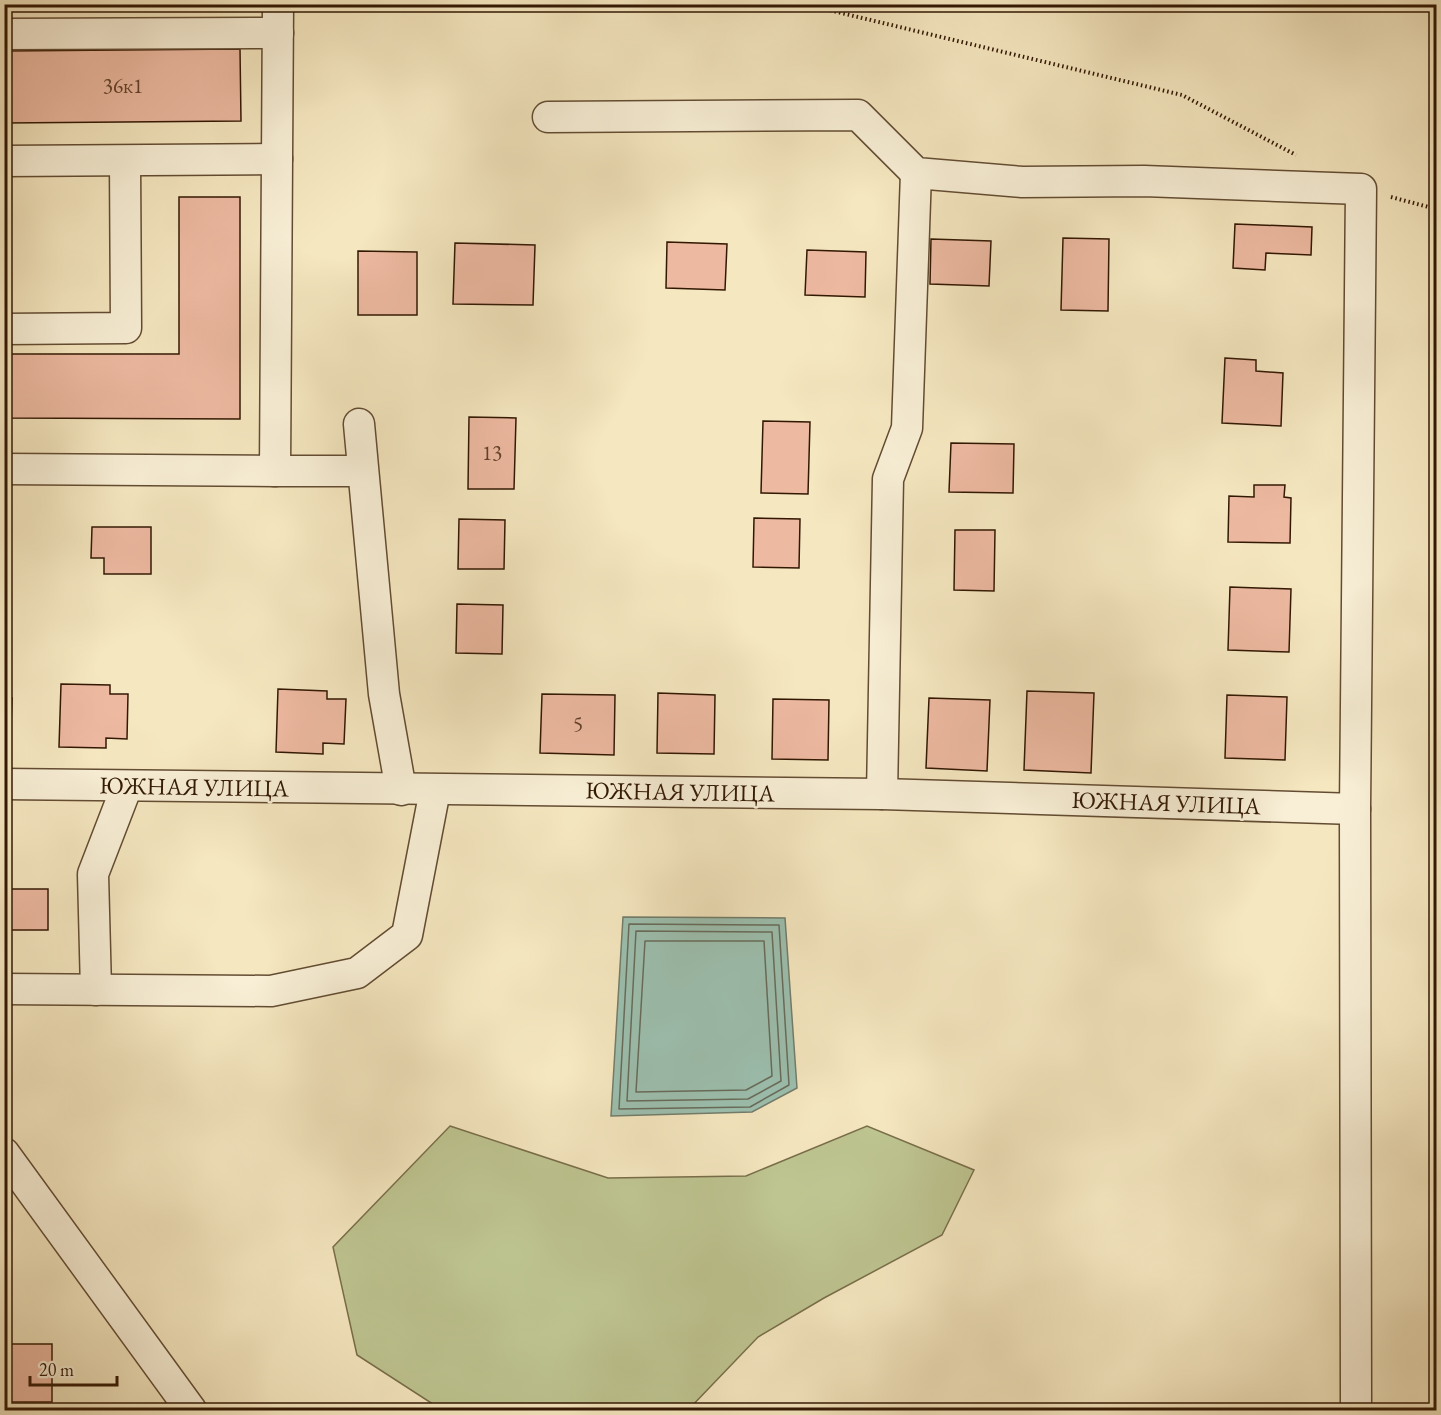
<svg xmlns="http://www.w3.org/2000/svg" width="1441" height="1415" viewBox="0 0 1441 1415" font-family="'EB Garamond',serif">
	<rect width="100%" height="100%" fill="#f5e7c0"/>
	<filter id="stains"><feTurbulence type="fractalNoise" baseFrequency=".00333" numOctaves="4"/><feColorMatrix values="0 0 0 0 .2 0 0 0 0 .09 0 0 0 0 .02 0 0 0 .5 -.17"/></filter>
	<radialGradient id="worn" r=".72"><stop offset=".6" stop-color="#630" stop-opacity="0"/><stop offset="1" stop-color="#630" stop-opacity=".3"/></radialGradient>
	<path fill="#bec591" stroke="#786e4a" stroke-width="1.5" d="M450,1126l158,52 138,-2 121,-50 107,44 -32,65 -118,63 -66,39 -70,73h-246l-85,-55 -24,-108z"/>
	<path fill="#9cc0b0" stroke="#727d6b" stroke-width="1.5" d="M623,917l162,1 12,170 -45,24 -141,4z"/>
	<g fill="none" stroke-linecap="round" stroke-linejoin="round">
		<g stroke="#676c5a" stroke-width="1.5">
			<path d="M629,924l150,1 10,160 -39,22 -131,2z"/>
			<path d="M636,931l136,1 9,149 -33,18 -121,2z"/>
			<path d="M645,941h119l8,135 -26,14 -110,2z"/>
		</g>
	</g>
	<g fill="#edb9a1" stroke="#321803" stroke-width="1.5">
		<path d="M240,49l1,72 -237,2v-72z"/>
		<path d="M179,197h61v222l-236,-1v-64h175z"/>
		<path d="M1235,224l77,3 -1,28 -45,-2 -1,17 -32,-2z"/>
		<path d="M1063,238l46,1 -1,72 -47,-1z"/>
		<path d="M931,239l60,2 -2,45 -59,-2z"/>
		<path d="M667,242l60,2 -2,46 -59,-2z"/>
		<path d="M455,243l80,2 -2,60 -80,-1z"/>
		<path d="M807,250l59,2 -1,45 -60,-2z"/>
		<path d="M358,251l59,1v63h-59z"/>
		<path d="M1225,358l31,2v11l27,2 -2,53 -59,-3z"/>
		<path d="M469,417l47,1 -2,71h-46z"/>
		<path d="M763,421l47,1 -2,72 -47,-1z"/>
		<path d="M951,443l63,1 -1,49 -64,-1z"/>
		<path d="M1254,485h31l-1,12 7,1 -1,45 -62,-1 1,-46 25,1z"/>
		<path d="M754,518l46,1 -1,49 -46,-1z"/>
		<path d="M459,519l46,1 -1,49h-46z"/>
		<path d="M92,527h59v47h-47v-16h-13z"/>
		<path d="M955,530h40l-1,61 -40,-1z"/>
		<path d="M1230,587l61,2 -2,63 -61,-2z"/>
		<path d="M457,604l46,1 -1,49 -46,-1z"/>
		<path d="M61,684l49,1v9h18l-1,45 -21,-1v10l-47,-1z"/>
		<path d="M278,689l49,2v8h19l-2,45 -21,-1v11l-47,-2z"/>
		<path d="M1027,691l67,2 -3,80 -67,-3z"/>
		<path d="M658,693l57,2 -1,59 -57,-1z"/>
		<path d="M542,694l73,1 -1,60 -74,-2z"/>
		<path d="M1227,695l60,2 -2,63 -60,-2z"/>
		<path d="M4,698h8l-2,53h-6z"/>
		<path d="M929,698l61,2 -3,71 -61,-3z"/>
		<path d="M773,699l56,1 -1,60 -56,-1z"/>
		<rect x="4" y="889" width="44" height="41"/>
		<rect x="4" y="1344" width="48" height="58"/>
	</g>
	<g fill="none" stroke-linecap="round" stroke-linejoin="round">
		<defs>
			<g id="minor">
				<path d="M4,34l274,-1"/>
				<path d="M548,117l310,-2 58,58 106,9 122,-1 217,8 -6,620 1,601"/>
				<path d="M4,161l273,-2"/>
				<path d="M4,329l122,-1 -1,-167"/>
				<path d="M359,424l25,270 17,96"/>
				<path d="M4,469l271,2 3,-467"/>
				<path d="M275,471h87"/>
				<path d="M4,784l878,10 473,15"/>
				<path d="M882,794l6,-315 19,-51 9,-255"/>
				<path d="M4,989l267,2 86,-18 50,-38 28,-145"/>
				<path d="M96,990l-3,-116 34,-88"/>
				<path d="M4,1153l187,257"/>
			</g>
		</defs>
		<use href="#minor" stroke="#634c32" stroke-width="33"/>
		<g stroke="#321803" stroke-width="4" stroke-dasharray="1.5 3" stroke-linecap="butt">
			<path d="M804,4l378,91 114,60"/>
			<path d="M1391,197l45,12"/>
		</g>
		<use href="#minor" stroke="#f8efd6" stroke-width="30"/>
	</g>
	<g text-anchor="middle" stroke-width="5" stroke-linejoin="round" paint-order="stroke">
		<g font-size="21" fill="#61402a">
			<text x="123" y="93">36к1</text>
			<text x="492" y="460">13</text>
			<text x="578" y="731">5</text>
		</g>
		<g font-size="24" fill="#321803" stroke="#f8efd6">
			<text transform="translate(194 787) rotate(1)" y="8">ЮЖНАЯ УЛИЦА</text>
			<text transform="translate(680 792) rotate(1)" y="8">ЮЖНАЯ УЛИЦА</text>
			<text transform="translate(1166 803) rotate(2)" y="8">ЮЖНАЯ УЛИЦА</text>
		</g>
	</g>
	<rect width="1441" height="1415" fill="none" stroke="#f5e7c0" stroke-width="24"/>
	<rect x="6" y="6" width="1429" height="1403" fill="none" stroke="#321803" stroke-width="3"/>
	<rect x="12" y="12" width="1417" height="1391" fill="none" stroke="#321803" stroke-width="1.5"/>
	<path d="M30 1376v9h87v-9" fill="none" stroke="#321803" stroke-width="3"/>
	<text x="39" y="1376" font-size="18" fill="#321803" stroke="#f8efd6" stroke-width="4.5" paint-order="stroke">20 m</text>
	<rect width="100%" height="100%" filter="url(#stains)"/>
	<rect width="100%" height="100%" fill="url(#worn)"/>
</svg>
